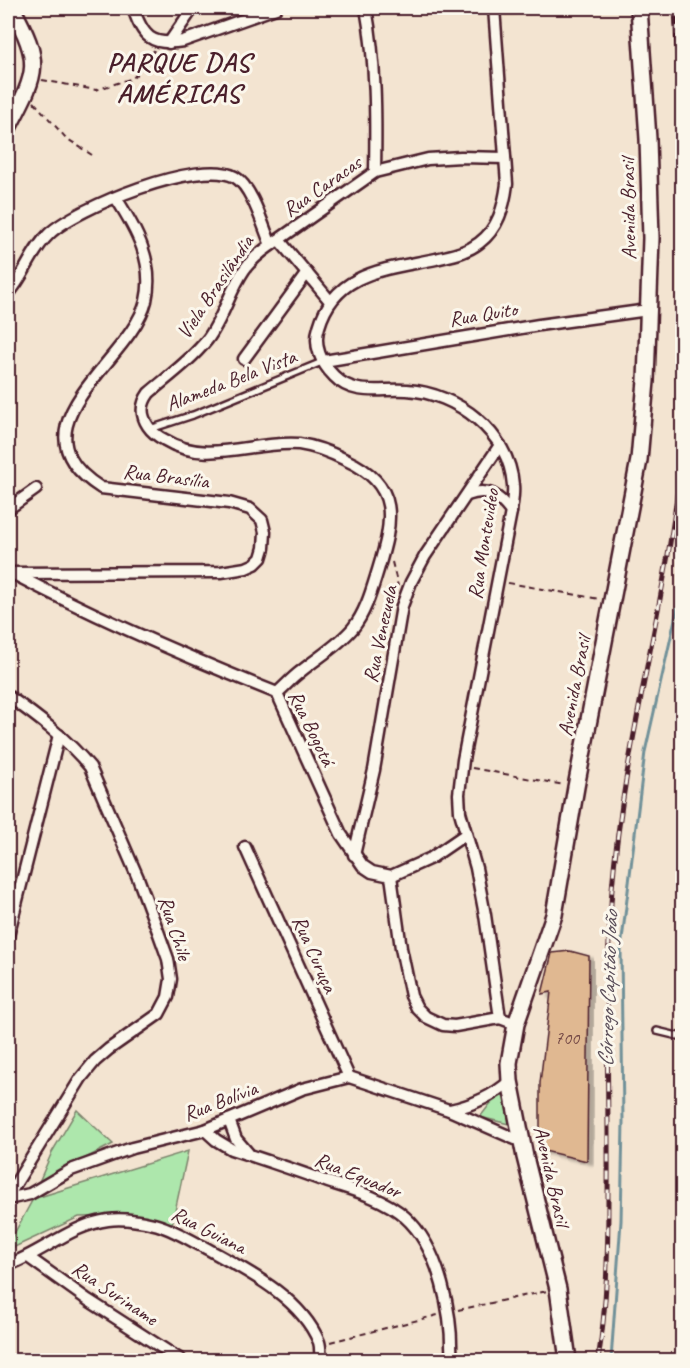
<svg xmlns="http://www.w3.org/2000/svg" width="690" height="1368" viewBox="0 0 690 1368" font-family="Caveat,sans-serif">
	<defs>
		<filter id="shadow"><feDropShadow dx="6" dy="3.5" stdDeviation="1.5" flood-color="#0004"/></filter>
	</defs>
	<rect width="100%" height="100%" fill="#f3e4d1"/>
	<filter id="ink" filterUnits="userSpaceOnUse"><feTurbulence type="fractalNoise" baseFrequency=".0167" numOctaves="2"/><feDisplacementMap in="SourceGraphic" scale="12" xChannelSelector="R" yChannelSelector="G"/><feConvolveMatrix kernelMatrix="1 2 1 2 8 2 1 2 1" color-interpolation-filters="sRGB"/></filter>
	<g filter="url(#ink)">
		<path fill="#edd7be" d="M503,8h117v2l-115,7z"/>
		<g fill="#ade7ac" stroke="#7c836c" stroke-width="1.5">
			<path d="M501,1095l10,9 -2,20 -29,-7 10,-13z"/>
			<path d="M77,1110l36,34 -74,38 13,-30z"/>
			<path d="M188,1151l-16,74 -40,-9 -53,1 -71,33v-5l25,-46z"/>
		</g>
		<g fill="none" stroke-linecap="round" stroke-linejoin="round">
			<path stroke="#719199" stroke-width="3" d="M611,1360l10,-139 2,-99 -2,-174 24,-196 37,-164"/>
		</g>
		<path fill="#e0b891" stroke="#4a1f2b" stroke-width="1.5" filter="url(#shadow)" d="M570,951l19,5 -2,205 -47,-11v-67l11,-91 -9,2 10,-41z"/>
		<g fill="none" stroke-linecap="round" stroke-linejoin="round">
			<defs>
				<g id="lane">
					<path d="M150,429l43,-14 129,-53"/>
					<path d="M657,1031l25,6"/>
				</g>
				<g id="street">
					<path d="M133,8c10,29 18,38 50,33l93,-33"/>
					<path d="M366,8c10,54 10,108 9,164"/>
					<path d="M494,8l13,176c-3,23 -9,45 -28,59 -13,10 -27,12 -43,16 -48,10 -101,12 -117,68 -6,18 2,36 15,49 20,21 47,12 73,14 49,3 102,42 106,95 1,9 -1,18 -2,27l-48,248 -4,34 1,18 16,56 9,47 15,103 16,6"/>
					<path d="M169,43l24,-35"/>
					<path d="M279,240l51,61"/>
					<path d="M8,294c16,-17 23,-43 41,-60 27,-26 151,-77 186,-57 17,10 28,49 36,68"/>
					<path d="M244,359l63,-86"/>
					<path d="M324,361l215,-36 109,-15"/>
					<path d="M467,495c21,-8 31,0 44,17"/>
					<path d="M8,509l28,-20"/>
					<path d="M8,573l213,-1 25,-4 9,-4 6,-6 3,-10 1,-16 -3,-12 -12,-11 -21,-6 -128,-15c-96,-61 30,-126 45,-187 9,-39 -10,-72 -30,-103"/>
					<path d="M14,574c85,45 173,83 263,119l64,141 22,32 9,6 19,4 40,-18 35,-24"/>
					<path d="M277,693c8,-7 15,-15 23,-21 18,-15 38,-26 53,-44 13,-16 19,-39 25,-58 15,-49 23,-85 -32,-110 -14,-7 -32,-14 -47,-16 -45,-4 -92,22 -134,-4 -6,-3 -13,-8 -17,-14 -8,-12 -7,-22 1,-33 20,-17 42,-33 58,-53 16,-21 22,-48 37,-70 7,-10 17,-18 27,-25l104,-73 53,-13 33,-2 44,1"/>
					<path d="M8,696c30,21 59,43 82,71l48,111 21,56 9,25 3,20 -3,18 -9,17 -50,35 -14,12 -14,17 -73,118"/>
					<path d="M245,847l104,230"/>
					<path d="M354,855l20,-85 28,-164 9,-24 14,-26 75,-111"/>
					<path d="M391,876l10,72 10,48 6,12 9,9 17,8 12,1 45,-8"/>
					<path d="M8,936l51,-201"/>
					<path d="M450,1110c23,-5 42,-13 60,-29"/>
					<path d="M229,1120l7,19 12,14"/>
					<path d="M205,1130l11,10 15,9c31,10 61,20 91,31 27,9 61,17 83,37 35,31 48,99 46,143"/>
					<path d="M8,1199l22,-5 41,-24 61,-22 73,-18 97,-41 47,-12 100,33 73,32"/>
					<path d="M28,1257l60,43 93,60"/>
					<path d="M8,1265c34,-12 63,-40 100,-45 14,-2 33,1 46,4 17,4 34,15 50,23 41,23 96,49 115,95 2,6 1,13 1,18"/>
				</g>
				<g id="secondary">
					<path d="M8,128c29,-56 35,-63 4,-120"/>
					<path d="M568,1360l-10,-71 -33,-132 -15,-76 -1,-18 7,-39 38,-109 22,-128 63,-327 7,-79 5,-143 -3,-99 -9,-131"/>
				</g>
			</defs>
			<use href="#lane" stroke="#4a1f2b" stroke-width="10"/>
			<use href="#street" stroke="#4a1f2b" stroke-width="15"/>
			<use href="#secondary" stroke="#4a1f2b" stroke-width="20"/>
			<g stroke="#4a1f2b" stroke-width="2" stroke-dasharray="6 4.5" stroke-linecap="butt">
				<path d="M42,80l54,10 37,-12 17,-19 4,-9"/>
				<path d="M34,102l32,36 26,17"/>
				<path d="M392,562l6,24"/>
				<path d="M508,583l92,16"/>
				<path d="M472,768l92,17"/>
				<path d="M458,1310l89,-19"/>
				<path d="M330,1342l108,-27"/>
			</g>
			<use href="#lane" stroke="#fbf7ec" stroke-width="5"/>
			<use href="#street" stroke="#fbf7ec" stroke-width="10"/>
			<use href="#secondary" stroke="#fbf7ec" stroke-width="15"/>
			<defs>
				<g id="rail">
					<path d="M675,8l7,138"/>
					<path d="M598,1360c9,-54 10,-109 10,-164 1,-102 -4,-205 4,-307 12,-146 55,-288 70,-434"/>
				</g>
			</defs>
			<use href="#rail" stroke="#4a1f2b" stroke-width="5"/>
			<use href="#rail" stroke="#fbf7ec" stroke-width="3" stroke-dasharray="9" stroke-linecap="butt"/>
		</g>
	</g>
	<g text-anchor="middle" stroke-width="6" stroke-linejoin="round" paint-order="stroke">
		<g font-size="18" fill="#704544">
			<text x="567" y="1044">700</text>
		</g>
		<g font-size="21" fill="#4a1f2b" stroke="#fbf7ec">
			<text transform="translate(322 186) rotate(-35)" y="7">Rua Caracas</text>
			<text transform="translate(628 209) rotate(-91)" y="7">Avenida Brasil</text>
			<text transform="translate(215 287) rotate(-56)" y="7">Viela Brasilândia</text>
			<text transform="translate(483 314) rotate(-9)" y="7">Rua Quito</text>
			<text transform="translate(231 380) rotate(-21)" y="7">Alameda Bela Vista</text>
			<text transform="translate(166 476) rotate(7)" y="7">Rua Brasília</text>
			<text transform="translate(483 544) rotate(-81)" y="7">Rua Montevideo</text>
			<text transform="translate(380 634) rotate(-78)" y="7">Rua Venezuela</text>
			<text transform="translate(574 686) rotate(-79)" y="7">Avenida Brasil</text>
			<text transform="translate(312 728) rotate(64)" y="7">Rua Bogotá</text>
			<text transform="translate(175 928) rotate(72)" y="7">Rua Chile</text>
			<text transform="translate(315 954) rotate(66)" y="7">Rua Curuça</text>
			<text transform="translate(220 1101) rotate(-21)" y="7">Rua Bolívia</text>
			<text transform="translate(358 1175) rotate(22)" y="7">Rua Equador</text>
			<text transform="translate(552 1176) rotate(77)" y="7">Avenida Brasil</text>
			<text transform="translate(209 1230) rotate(27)" y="7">Rua Guiana</text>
			<text transform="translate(115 1293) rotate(34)" y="7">Rua Suriname</text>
		</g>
		<g font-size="22" font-style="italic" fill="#5a4e59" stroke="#fbf7ec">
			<text transform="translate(607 989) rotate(-88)" y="8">Córrego Capitão João</text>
		</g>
		<g font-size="27" font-weight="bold" letter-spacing="1.5" fill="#4a1f2b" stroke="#fbf7ec">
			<text x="179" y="71">PARQUE DAS<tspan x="179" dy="31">AMÉRICAS</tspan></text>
		</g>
	</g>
	<rect width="690" height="1368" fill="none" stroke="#fbf7ec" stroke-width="30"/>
	<rect x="15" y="15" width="660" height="1338" fill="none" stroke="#4a1f2b" stroke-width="2" filter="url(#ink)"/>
</svg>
